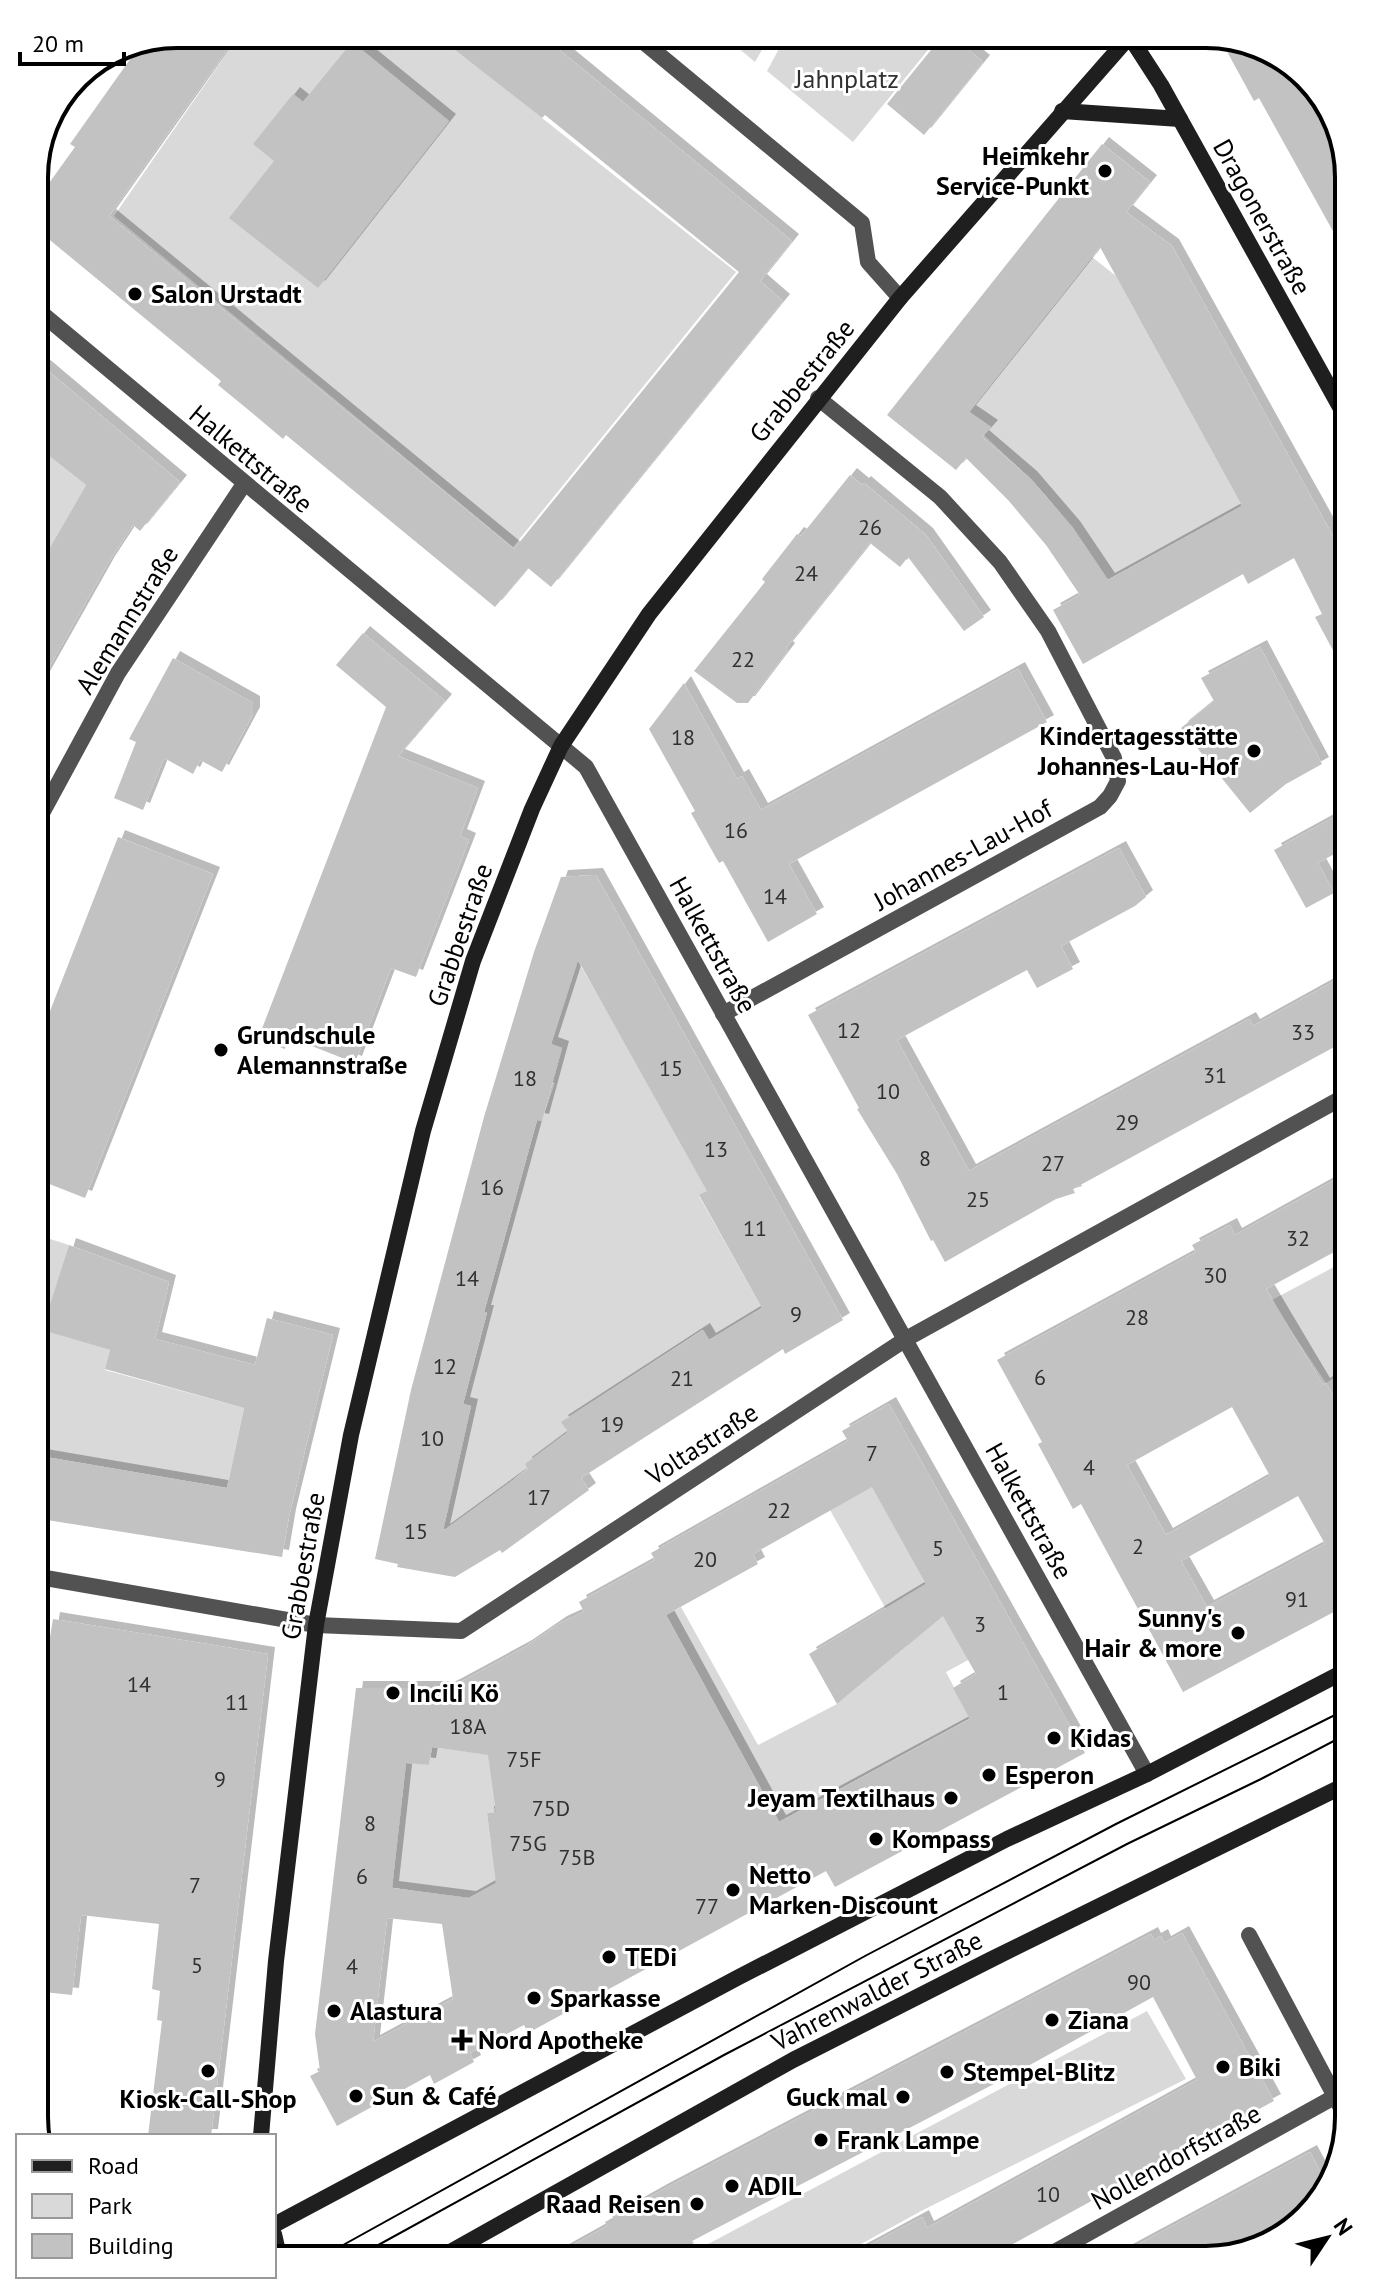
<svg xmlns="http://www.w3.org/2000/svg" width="1383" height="2294" viewBox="0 0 1383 2294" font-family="'PT Sans',sans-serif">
	<defs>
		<filter id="shadow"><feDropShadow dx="7" dy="-7" stdDeviation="0" flood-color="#0004"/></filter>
	</defs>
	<rect width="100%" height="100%" fill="#fff"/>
	<g fill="#d9d9d9">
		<path d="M240,34h196l300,238 -223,275 -399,-331z"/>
		<path d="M728,34h43l-16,28 -30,-25z"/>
		<path d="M787,34h154l-88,108 -86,-71z"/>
		<path d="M1092,257l24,19 126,230 -135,74c-23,-35 -47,-71 -77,-101 -14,-15 -31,-29 -46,-44l6,-8 -21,-15z"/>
		<path d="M34,444l52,41 -52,90z"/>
		<path d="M574,954l135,236 -10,6 63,112 -53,32 -7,-10 -140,92 6,10 -54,47 3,4 -50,51 -29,-6 33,-122 -8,-2 24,-91 -3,-1 53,-192h5l13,-37 -3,-1 -1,-38 26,-84z"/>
		<path d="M34,1234l35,11 -26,85 67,20 -5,20 139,38 -17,80 -193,-33z"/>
		<path d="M1349,1259v109l-23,15 -46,-69 -83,26z"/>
		<path d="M869,1481l101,178 -24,13 24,46 -191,104 -113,-207 15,-8 77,138 79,-41 70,-58 -77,-136z"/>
		<path d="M432,1747l59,8 5,57 -9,1 4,31 9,-1 5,36 -38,20 -78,-12 14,-96v-29l26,3z"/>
		<path d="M1147,2011l39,68 -263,131 -91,50h-154z"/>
	</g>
	<g fill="#c2c2c2" fill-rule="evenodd" filter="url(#shadow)">
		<path d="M177,34h61l-129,182 405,333 225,-277 -194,-157 -3,3 -107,-84h105l252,207 -32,40 23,20 -232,286 -23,-19 -33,39 -209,-172 -3,4 -32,-27 -33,-27 3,-4 -187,-154v-23l41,-57 -5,-3 73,-103z"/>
		<path d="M944,34h5l34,28 -59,73 -37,-31z"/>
		<path d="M1218,35l68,23 48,55 15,64v83l-90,-162 -5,3z"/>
		<path d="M352,42l97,79 -131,167 -89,-70 45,-57 -21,-17 40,-50 10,8z"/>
		<path d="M1102,144l48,38 -24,30 46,34 177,319v115l-34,-63 7,-3 -28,-56 -46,26 -5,-10 -160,90 -30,-54 27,-15 -34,-50 -38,-45 -42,-42 -10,12 -69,-55zM1100,247l142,259 -134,74 -35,-52 -43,-50 -48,-41 9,-10 -22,-15z"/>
		<path d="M34,359l146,123 -40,49 -7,-6 -25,38 -74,131v-119l52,-90 -52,-41z"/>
		<path d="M850,475l12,10 2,-2 62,52 58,82 -20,14 -56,-74 -8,10 -30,-24 -84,105 2,2 -40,53h-11l-43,-32 71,-89 -3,-3 35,-45 4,2z"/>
		<path d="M363,633l82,68 -47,55 80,32 -18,48 9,4 -53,137 -25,-9 -36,95 -66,-26 -4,12 -27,-10 128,-332 -50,-42z"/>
		<path d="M1260,647l62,117 -36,20 -36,29 -69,-85 33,-27 -13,-23z"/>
		<path d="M173,658l80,45v11l-31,58 -22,-12 -7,14 -29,-16 -21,52 -29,-12 22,-56 -7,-3z"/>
		<path d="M1018,669l29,53 -258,142 28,50 -49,28 -45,-81 -4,2 -28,-50 4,-2 -46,-82 35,-46 53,96 5,-3 19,34z"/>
		<path d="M1349,809v37l-31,17 16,30 -28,15 -32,-58z"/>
		<path d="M118,837l95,37 -128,324 -51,-20v-126z"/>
		<path d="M1119,848l27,49 -11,9 -74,40 12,23 -36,19 -10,-18 -130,70 72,131 280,-152 4,7 96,-53v66l-276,150 2,4 -19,6 -111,63 -12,-22 -2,1 -34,-67 -40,-65 2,-1 -51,-93z"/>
		<path d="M596,875l247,445 -58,34 -2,-5 -202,129 8,12 -87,63 -2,-3 -45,27 -58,-10 1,-3 -23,-5 36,-169 73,-273 50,-165 27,-75zM578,960l129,231 -8,4 63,113 -53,32 -6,-10 -142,92 7,10 -43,32 3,5 -85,62 28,-125 -8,-2 24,-92h-3l53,-192 5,1 20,-73 -11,-4z"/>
		<path d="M1349,1172v72l-83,45 57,96 3,-2 23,43v178l-166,88 -102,-188 -8,5 -35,-65 4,-2 -45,-82 199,-108 -4,-7 38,-20 5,10zM1232,1407l38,69 -104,59 -39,-70zM1298,1496l27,48 -118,63 -26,-46z"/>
		<path d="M69,1245l100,37 -14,57 100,26 12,-47 66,17 -44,181 -7,41 -248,-39v-63l193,33 17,-80 -139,-39 5,-19 -68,-20z"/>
		<path d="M889,1404l196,349 -250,134 -9,-16 -298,162 -4,-8 -54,28 4,9 -40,22 -4,-9 -93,51 -27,-50 10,-5 -5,-37 41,-346h93l6,-3 70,-38 35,-24 24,-11 -5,-10 76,-42 -4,-7 197,-112 -6,-10zM872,1487l54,97 -117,70 28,50 106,-88 33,58 -23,14 17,31 -191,103 -113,-207 92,-51 -5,-10zM432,1747l56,8 8,57 -9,1 9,70 -27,15 -77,-10 14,-125 23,2zM387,1918l55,6 11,75 -80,43z"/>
		<path d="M53,1619l215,35 -57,482h-63l14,-115 -5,-1 3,-29 -8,-2 7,-65 -78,-9 -9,80 -38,-4v-287l5,1z"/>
		<path d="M1182,1933l92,168 -290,159h-142l80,-43 5,11 270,-148 -44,-83 -134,74 -327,170 2,2 -30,17h-118l61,-34 -2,-4 59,-33 487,-255 3,6 7,-4 3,7z"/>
		<path d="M1310,2152l18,34 -3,10 -55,49 -64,15h-97z"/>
	</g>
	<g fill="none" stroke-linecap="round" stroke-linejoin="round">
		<g stroke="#525252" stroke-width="16">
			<path d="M634,34l228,189 6,39 32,36"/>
			<path d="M34,307l552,460 561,1007"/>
			<path d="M34,828l84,-155 126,-189"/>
			<path d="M723,1014l377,-207 10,-11 8,-15 -4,-23 -66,-127 -48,-69 -60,-65 -122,-99"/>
			<path d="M34,1576l282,49 145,6 445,-292 443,-245"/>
			<path d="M1249,1935l99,186"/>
			<path d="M1040,2260l296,-164"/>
		</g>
		<g stroke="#1f1f1f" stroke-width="16">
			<path d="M1128,34l33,51 188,338"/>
			<path d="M1062,111l118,8"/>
			<path d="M261,2136l15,-175 40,-336 35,-190 72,-304 50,-170 59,-152 29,-63 88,-132 251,-316 229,-261"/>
			<path d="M274,2225l463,-247 270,-139 140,-65 202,-105"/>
			<path d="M274,2234l6,26"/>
			<path d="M436,2260l357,-200 197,-100 359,-177"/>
		</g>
		<g stroke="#000" stroke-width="2">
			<path d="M316,2260l549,-304 251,-132 233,-116"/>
			<path d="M351,2260l373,-205 403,-211 134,-65 88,-46"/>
		</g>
	</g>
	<g fill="#000" stroke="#fff" stroke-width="3">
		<circle cx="1105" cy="171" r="8"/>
		<circle cx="135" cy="294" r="8"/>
		<circle cx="1254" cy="751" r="8"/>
		<circle cx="221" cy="1050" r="8"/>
		<circle cx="1238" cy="1633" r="8"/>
		<circle cx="393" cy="1693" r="8"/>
		<circle cx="1054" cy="1738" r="8"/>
		<circle cx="989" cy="1775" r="8"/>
		<circle cx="951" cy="1798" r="8"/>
		<circle cx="876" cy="1839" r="8"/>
		<circle cx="733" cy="1890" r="8"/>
		<circle cx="609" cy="1957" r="8"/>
		<circle cx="534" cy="1998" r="8"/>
		<circle cx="334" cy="2011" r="8"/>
		<circle cx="1052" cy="2020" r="8"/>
		<path d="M458 2028h8v8h8v8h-8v8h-8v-8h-8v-8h8z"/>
		<circle cx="1223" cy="2067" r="8"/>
		<circle cx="208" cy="2071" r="8"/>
		<circle cx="947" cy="2072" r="8"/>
		<circle cx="356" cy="2096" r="8"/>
		<circle cx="903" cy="2097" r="8"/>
		<circle cx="821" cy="2140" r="8"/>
		<circle cx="732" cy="2186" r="8"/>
		<circle cx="697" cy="2204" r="8"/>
	</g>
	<g text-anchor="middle" stroke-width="6" stroke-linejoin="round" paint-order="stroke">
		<g font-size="22" fill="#303030">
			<text x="870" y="535">26</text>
			<text x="806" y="581">24</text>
			<text x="743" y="667">22</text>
			<text x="683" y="745">18</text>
			<text x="736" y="838">16</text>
			<text x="775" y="904">14</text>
			<text x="849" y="1038">12</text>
			<text x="1303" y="1040">33</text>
			<text x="671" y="1076">15</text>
			<text x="1215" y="1083">31</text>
			<text x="525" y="1086">18</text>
			<text x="888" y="1099">10</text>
			<text x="1127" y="1130">29</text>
			<text x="716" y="1157">13</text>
			<text x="925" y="1166">8</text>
			<text x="1053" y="1171">27</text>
			<text x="492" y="1195">16</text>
			<text x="978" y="1207">25</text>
			<text x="755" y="1236">11</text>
			<text x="1298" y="1246">32</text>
			<text x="1215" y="1283">30</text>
			<text x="467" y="1286">14</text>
			<text x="796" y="1322">9</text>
			<text x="1137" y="1325">28</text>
			<text x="445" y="1374">12</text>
			<text x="1040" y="1385">6</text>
			<text x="682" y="1386">21</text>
			<text x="612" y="1432">19</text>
			<text x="432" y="1446">10</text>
			<text x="872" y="1461">7</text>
			<text x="1089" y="1475">4</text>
			<text x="539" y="1505">17</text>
			<text x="779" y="1518">22</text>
			<text x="416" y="1539">15</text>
			<text x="1138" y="1554">2</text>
			<text x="938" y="1556">5</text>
			<text x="705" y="1567">20</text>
			<text x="1297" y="1607">91</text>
			<text x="980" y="1632">3</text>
			<text x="139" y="1692">14</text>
			<text x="1003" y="1700">1</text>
			<text x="237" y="1710">11</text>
			<text x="468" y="1734">18A</text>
			<text x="524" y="1767">75F</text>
			<text x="220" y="1787">9</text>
			<text x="551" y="1816">75D</text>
			<text x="370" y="1831">8</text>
			<text x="528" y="1851">75G</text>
			<text x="577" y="1865">75B</text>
			<text x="362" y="1884">6</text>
			<text x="195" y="1893">7</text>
			<text x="707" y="1914">77</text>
			<text x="197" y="1973">5</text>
			<text x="352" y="1974">4</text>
			<text x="1139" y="1990">90</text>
			<text x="1048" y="2202">10</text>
		</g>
		<g font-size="26" fill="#303030" stroke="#fff">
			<text x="847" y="88">Jahnplatz</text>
		</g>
		<g font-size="26" font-weight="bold" fill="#000" stroke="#fff" text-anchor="start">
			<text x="1089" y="165" text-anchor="end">Heimkehr<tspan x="1089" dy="30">Service-Punkt</tspan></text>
			<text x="151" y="303">Salon Urstadt</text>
			<text x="1238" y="745" text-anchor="end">Kindertagesstätte<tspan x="1238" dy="30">Johannes-Lau-Hof</tspan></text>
			<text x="237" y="1044">Grundschule<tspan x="237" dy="30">Alemannstraße</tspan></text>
			<text x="1222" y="1627" text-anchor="end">Sunny's<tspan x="1222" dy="30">Hair &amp; more</tspan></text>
			<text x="409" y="1702">Incili Kö</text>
			<text x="1070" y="1747">Kidas</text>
			<text x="1005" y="1784">Esperon</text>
			<text x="935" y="1807" text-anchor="end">Jeyam Textilhaus</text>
			<text x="892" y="1848">Kompass</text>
			<text x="749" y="1884">Netto<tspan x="749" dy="30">Marken-Discount</tspan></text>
			<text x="625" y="1966">TEDi</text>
			<text x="550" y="2007">Sparkasse</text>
			<text x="350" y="2020">Alastura</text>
			<text x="1068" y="2029">Ziana</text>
			<text x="478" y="2049">Nord Apotheke</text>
			<text x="1239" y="2076">Biki</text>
			<text x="963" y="2081">Stempel-Blitz</text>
			<text x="372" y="2105">Sun &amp; Café</text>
			<text x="887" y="2106" text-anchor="end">Guck mal</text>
			<text x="208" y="2108" text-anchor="middle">Kiosk-Call-Shop</text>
			<text x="837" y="2149">Frank Lampe</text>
			<text x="748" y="2195">ADIL</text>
			<text x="681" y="2213" text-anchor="end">Raad Reisen</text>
		</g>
		<g font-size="26" fill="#000" stroke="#fff">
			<text transform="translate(1262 217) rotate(61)" y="9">Dragonerstraße</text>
			<text transform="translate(802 381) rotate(-51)" y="9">Grabbestraße</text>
			<text transform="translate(251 459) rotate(40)" y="9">Halkettstraße</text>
			<text transform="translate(127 620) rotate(-58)" y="9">Alemannstraße</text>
			<text transform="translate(963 855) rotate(-29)" y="9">Johannes-Lau-Hof</text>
			<text transform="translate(460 935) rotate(-71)" y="9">Grabbestraße</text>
			<text transform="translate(713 945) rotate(61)" y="9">Halkettstraße</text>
			<text transform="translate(702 1444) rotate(-33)" y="9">Voltastraße</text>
			<text transform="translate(1029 1511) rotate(61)" y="9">Halkettstraße</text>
			<text transform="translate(303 1566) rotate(-80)" y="9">Grabbestraße</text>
			<text transform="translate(877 1991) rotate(-27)" y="9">Vahrenwalder Straße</text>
			<text transform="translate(1176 2157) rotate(-29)" y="9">Nollendorfstraße</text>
		</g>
	</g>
	<path d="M0 0H1383V2294H0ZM177 48H1206A129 129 0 0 1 1335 177V2117A129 129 0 0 1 1206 2246H177A129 129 0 0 1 48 2117V177A129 129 0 0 1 177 48Z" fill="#fff" fill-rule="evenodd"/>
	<path fill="none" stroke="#000" stroke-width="4" d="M177 48H1206A129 129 0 0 1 1335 177V2117A129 129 0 0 1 1206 2246H177A129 129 0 0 1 48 2117V177A129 129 0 0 1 177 48Z"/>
	<rect x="16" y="2134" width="260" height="144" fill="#ffffff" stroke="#999999" stroke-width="2"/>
	<rect x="32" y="2160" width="40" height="12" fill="#1f1f1f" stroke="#999999" stroke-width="2"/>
	<text x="88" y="2174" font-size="24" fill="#000000">Road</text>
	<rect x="32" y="2194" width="40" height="24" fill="#d9d9d9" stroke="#999999" stroke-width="2"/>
	<text x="88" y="2214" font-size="24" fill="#000000">Park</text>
	<rect x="32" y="2234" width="40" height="24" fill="#c2c2c2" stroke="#999999" stroke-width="2"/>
	<text x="88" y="2254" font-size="24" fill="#000000">Building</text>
	<g transform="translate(1327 2238) rotate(55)" stroke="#ffffff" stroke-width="6" paint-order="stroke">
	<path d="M0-6L14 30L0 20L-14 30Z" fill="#000000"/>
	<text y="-12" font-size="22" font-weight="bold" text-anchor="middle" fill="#000000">N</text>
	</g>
	<path d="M20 52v12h104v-12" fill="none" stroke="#000000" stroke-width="4"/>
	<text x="32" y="52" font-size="24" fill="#000000" stroke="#ffffff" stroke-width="6" paint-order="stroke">20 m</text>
</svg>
